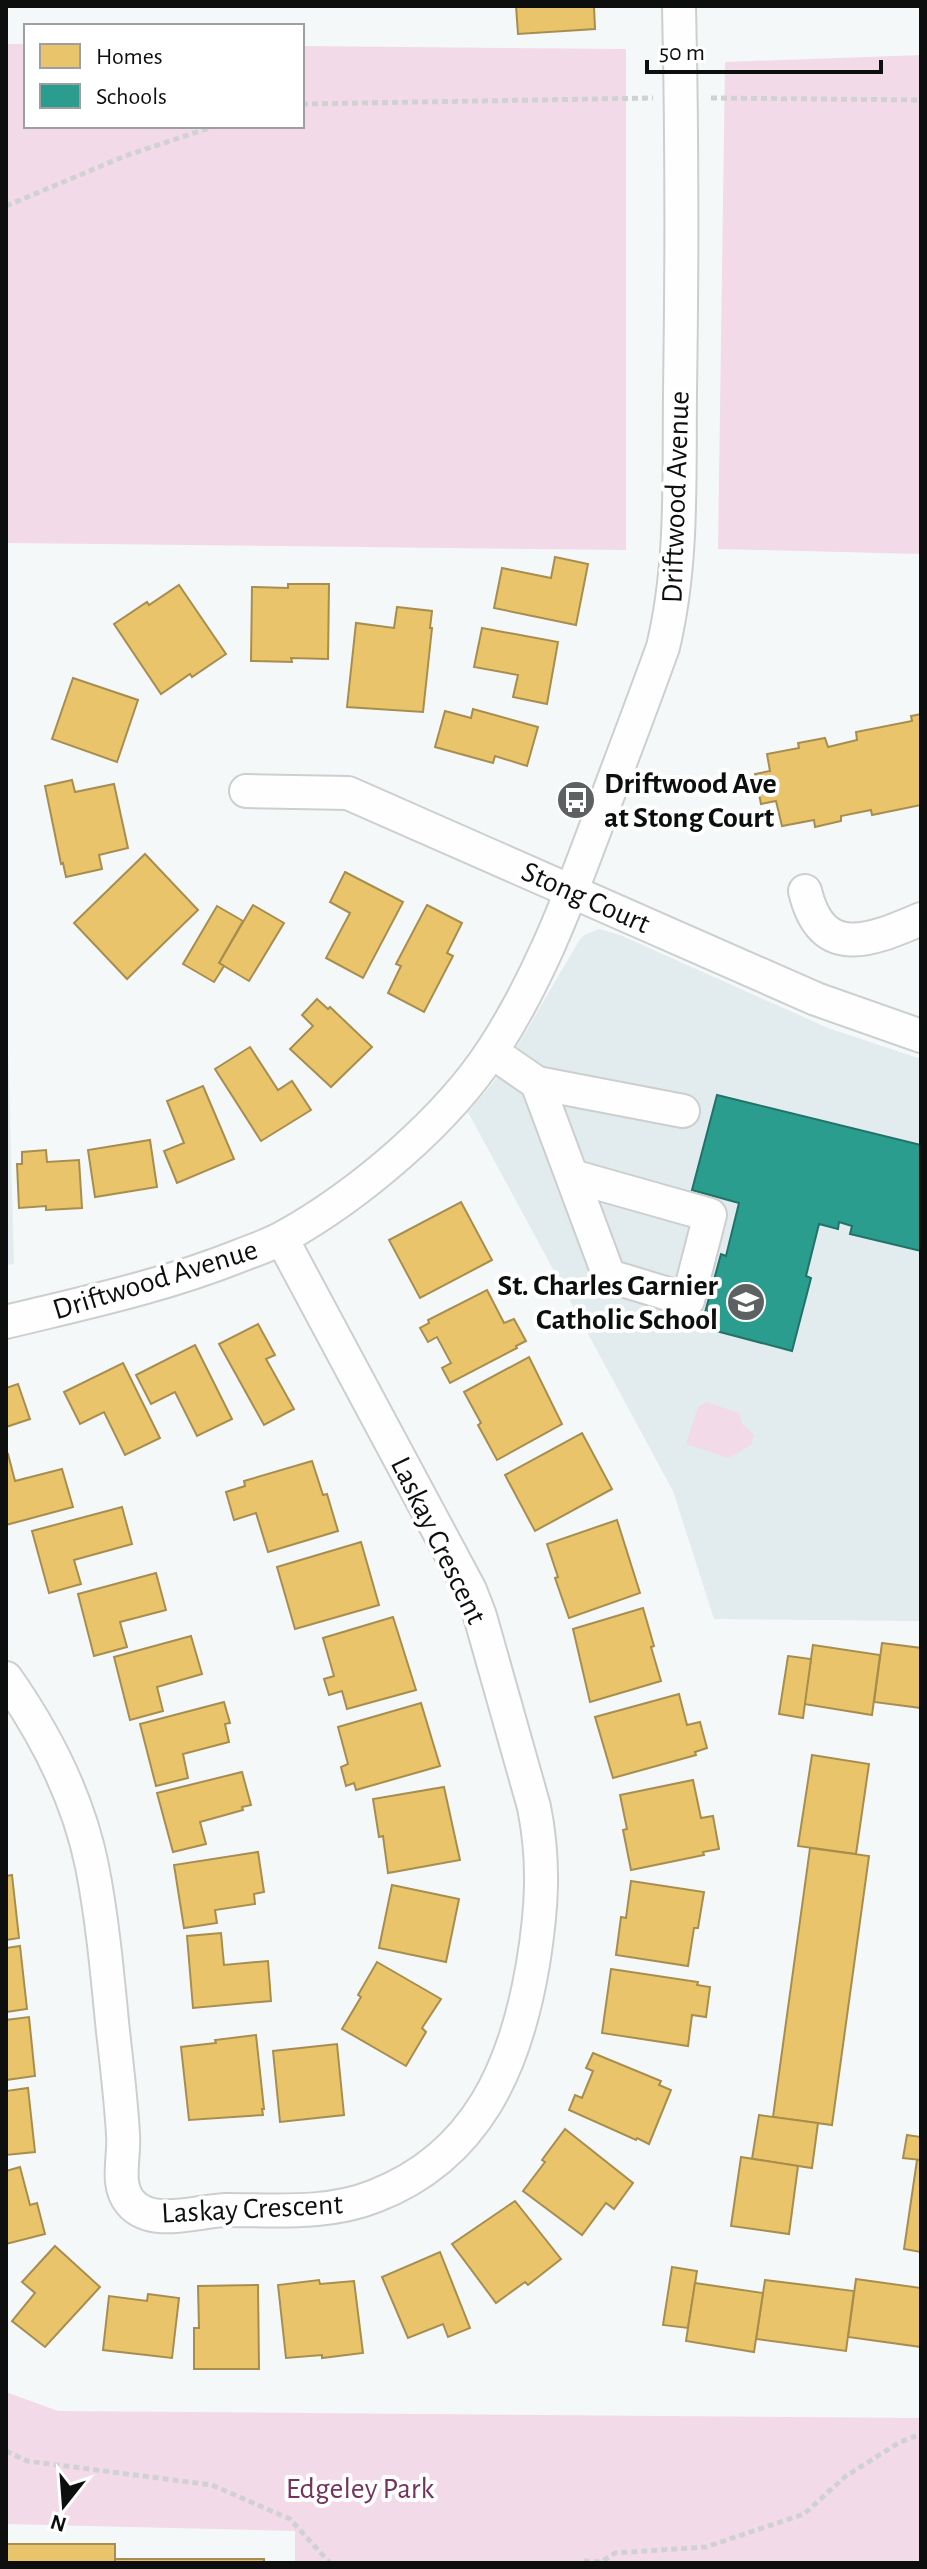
<svg xmlns="http://www.w3.org/2000/svg" width="927" height="2569" viewBox="0 0 927 2569" font-family="'Alegreya Sans',sans-serif">
	<rect width="100%" height="100%" fill="#f5f8f9"/>
	<g fill="#e2ebed">
		<path d="M599,929l21,6 208,93 93,31v562l-207,-2 -41,-128 -205,-379 25,-29 28,-43 59,-101 4,-4z"/>
		<path d="M6,975l8,289 -8,1z"/>
	</g>
	<g fill="#f3dae9">
		<path d="M6,44h20v82h276v-80l324,3v501l-620,-7z"/>
		<path d="M921,55v499l-203,-5 7,-487z"/>
		<path d="M706,1402l33,11 3,11 12,11 -3,10 -22,13 -43,-14 12,-37z"/>
		<path d="M6,2392l52,19 863,7v145h-626v-32l-289,-7z"/>
	</g>
	<g fill="#e9c46a" stroke="#a78e4f" stroke-width="2">
		<path d="M516,6h78l1,23 -77,5z"/>
		<path d="M555,557l33,7 -12,61 -82,-17 8,-40 49,10z"/>
		<path d="M288,584h41l-1,75 -37,-1 1,4 -41,-1 1,-74 36,1z"/>
		<path d="M179,585l47,69 -34,23 -2,-3 -29,20 -47,-70 33,-22 2,3z"/>
		<path d="M397,607l35,4 -2,17h2l-9,84 -76,-5 9,-84 38,5z"/>
		<path d="M482,628l76,14 -11,62 -34,-7 5,-22 -44,-8z"/>
		<path d="M73,678l65,22 -21,62 -65,-23z"/>
		<path d="M473,709l65,18 -11,39 -32,-10 -2,7 -58,-16 10,-36 26,7z"/>
		<path d="M921,714v91l-49,10 -1,-5 -30,6v5l-26,6 -1,-7 -32,6 -6,-25 -15,3 -6,-30 15,-3 -3,-17 32,-6 -1,-5 27,-5 3,9 29,-7 -1,-8 56,-11 -1,-5z"/>
		<path d="M72,780l3,12 39,-8 14,64 -29,7 3,14 -36,8 -3,-14 -2,1 -16,-78z"/>
		<path d="M145,854l53,56 -71,69 -53,-56z"/>
		<path d="M345,872l58,30 -40,76 -37,-20 24,-45 -20,-11z"/>
		<path d="M253,905l31,18 -35,58 -30,-18z"/>
		<path d="M427,905l35,18 -15,30 6,3 -29,56 -36,-19 13,-27 -5,-2z"/>
		<path d="M217,906l26,15 -24,42 5,3 -10,16 -31,-18z"/>
		<path d="M317,999l11,10 2,-2 42,40 -41,40 -41,-38 23,-23 -11,-11z"/>
		<path d="M250,1047l28,43 14,-9 19,29 -50,31 -46,-72z"/>
		<path d="M203,1086l31,73 -57,24 -13,-32 20,-8 -17,-42z"/>
		<path d="M150,1140l7,47 -62,10 -7,-47z"/>
		<path d="M46,1150l1,12 32,-2 3,48 -36,2v-4l-27,2 -2,-44h5v-12z"/>
		<path d="M461,1202l31,58 -72,38 -31,-58z"/>
		<path d="M487,1290l17,33 10,-4 12,22 -10,5 1,2 -67,35 -8,-15 9,-5 -14,-26 -9,5 -8,-14 9,-5 -1,-3z"/>
		<path d="M258,1324l17,31 -9,4 28,50 -30,16 -45,-81z"/>
		<path d="M195,1345l37,74 -35,17 -22,-44 -24,12 -15,-29z"/>
		<path d="M529,1357l33,67 -65,36 -19,-35 3,-2 -17,-31z"/>
		<path d="M123,1363l37,75 -35,17 -21,-43 -24,12 -16,-32z"/>
		<path d="M18,1384l12,35 -24,8v-39z"/>
		<path d="M582,1433l30,56 -77,42 -30,-56z"/>
		<path d="M8,1454l7,27 47,-12 11,38 -67,18v-70z"/>
		<path d="M312,1461l11,34 4,-1 11,37 -70,21 -12,-39 -22,7 -8,-28 19,-6 -1,-5z"/>
		<path d="M122,1507l10,37 -58,16 7,24 -32,9 -17,-62z"/>
		<path d="M617,1520l23,73 -71,25 -14,-40 3,-1 -11,-33z"/>
		<path d="M361,1542l18,63 -84,24 -18,-62z"/>
		<path d="M156,1573l10,37 -46,12 7,25 -33,9 -16,-62z"/>
		<path d="M643,1608l11,38 -3,1 10,34 -71,21 -17,-73z"/>
		<path d="M393,1617l23,73 -69,19 -5,-18 -13,4 -5,-16 10,-3 -11,-38z"/>
		<path d="M191,1636l11,38 -45,13 6,24 -33,9 -16,-63z"/>
		<path d="M882,1643l39,5v60l-47,-6z"/>
		<path d="M813,1645l67,10 -8,60 -68,-11z"/>
		<path d="M788,1656l23,3 -8,59 -24,-4z"/>
		<path d="M679,1694l8,31 13,-3 7,26 -12,4 1,3 -83,23 -18,-61z"/>
		<path d="M224,1702l6,21 -5,1 4,18 -46,12 5,24 -32,8 -16,-62z"/>
		<path d="M421,1703l19,63 -84,24 -2,-7 -8,3 -5,-19 7,-3 -10,-37z"/>
		<path d="M812,1755l57,9 -13,90 -58,-8z"/>
		<path d="M242,1772l9,33 -9,2 1,3 -43,12 6,22 -33,8 -16,-59z"/>
		<path d="M693,1780l8,38 12,-2 6,33 -16,3 1,3 -73,15 -8,-40 4,-1 -7,-34z"/>
		<path d="M444,1787l16,73 -72,13 -5,-37 -4,1 -6,-38z"/>
		<path d="M810,1848l59,8 -37,269 -59,-8z"/>
		<path d="M258,1852l6,40 -10,2 1,10 -40,6 2,13 -33,5 -10,-63z"/>
		<path d="M12,1875l7,63 -13,2v-64z"/>
		<path d="M631,1881l73,11 -6,36h-4l-6,38 -72,-11 5,-38 5,1z"/>
		<path d="M392,1885l67,14 -13,63 -67,-14z"/>
		<path d="M221,1933l3,32 44,-4 3,40 -78,7 -6,-72z"/>
		<path d="M20,1946l7,63 -21,3v-64z"/>
		<path d="M377,1962l64,37 -19,29 4,4 -20,34 -64,-37 19,-32 -3,-2z"/>
		<path d="M611,1969l87,13 -1,3 13,2 -4,30 -14,-2 -4,31 -86,-13z"/>
		<path d="M29,2017l6,59 -29,4v-60z"/>
		<path d="M256,2035l8,74h-2l1,6 -74,5 -8,-73 35,-4 -1,-3z"/>
		<path d="M337,2044l7,71 -64,7 -7,-71z"/>
		<path d="M593,2053l68,28 -2,4 12,5 -22,54 -12,-6 -1,2 -67,-30 6,-15 7,3 11,-27 -7,-3z"/>
		<path d="M28,2088l7,64 -29,3v-64z"/>
		<path d="M759,2115l59,8 -6,45 -60,-9z"/>
		<path d="M565,2129l68,54 -19,26 -8,-6 -24,32 -59,-44 22,-29 -3,-2z"/>
		<path d="M907,2135l14,2v23l-18,-2z"/>
		<path d="M741,2157l57,9 -9,68 -58,-8z"/>
		<path d="M917,2160h4v92l-17,-3z"/>
		<path d="M20,2167l10,38 7,-2 8,31 -39,10v-73z"/>
		<path d="M515,2201l46,58 -33,26 -3,-3 -29,21 -44,-59z"/>
		<path d="M55,2246l45,41 -55,60 -33,-26 23,-28 -13,-11z"/>
		<path d="M440,2252l30,76 -22,9 -5,-13 -35,14 -26,-61z"/>
		<path d="M672,2267l25,4 -9,57 -25,-3z"/>
		<path d="M856,2279l65,9v59l-73,-10z"/>
		<path d="M319,2280l1,4 34,-3 9,72 -41,5v-3l-36,3 -8,-73z"/>
		<path d="M765,2280l89,11 -8,60 -90,-12z"/>
		<path d="M695,2283l68,10 -9,59 -68,-11z"/>
		<path d="M258,2285l1,84h-65v-41h5l-1,-42z"/>
		<path d="M148,2294l31,4 -7,60 -69,-8 6,-54 38,5z"/>
		<rect x="6" y="2544" width="109" height="19"/>
		<rect x="115" y="2559" width="149" height="4"/>
	</g>
	<path fill="#2a9d8f" stroke="#217269" stroke-width="2" d="M717,1095l204,50v106l-71,-17 2,-8 -13,-4 -1,7 -19,-5 -13,52 5,2 -19,73 -91,-24 20,-73 5,2 13,-53 -47,-13z"/>
	<g fill="none" stroke-linecap="round" stroke-linejoin="round">
		<defs>
			<g id="minor">
				<path d="M246,791l102,2 468,206 105,37"/>
				<path d="M805,891c17,71 67,49 116,28"/>
				<path d="M492,1052l45,31 72,193 79,24 22,-85 -138,-39"/>
				<path d="M537,1083l146,28"/>
				<path d="M6,1322c78,-19 158,-36 233,-66 15,-6 31,-11 45,-19 75,-42 163,-116 210,-189 42,-65 70,-136 97,-208 24,-64 49,-129 72,-193 20,-83 16,-169 17,-253 2,-130 2,-259 -1,-388"/>
				<path d="M6,1678c40,57 72,119 86,188 10,51 15,104 20,156 4,38 9,75 11,113 2,22 -8,49 7,67 21,26 67,9 96,8 50,0 102,5 149,-14 103,-40 141,-131 158,-232 9,-55 12,-102 1,-157l-54,-191 -10,-26 -188,-351"/>
			</g>
		</defs>
		<use href="#minor" stroke="#cdcfcf" stroke-width="36"/>
		<g stroke="#d0d2d2" stroke-width="5" stroke-dasharray="6 4" stroke-linecap="butt">
			<path d="M711,98l210,2"/>
			<path d="M302,104l351,-6"/>
			<path d="M6,206l119,-50 90,-30"/>
			<path d="M6,2451l21,10 185,24 78,34 40,44"/>
			<path d="M584,2561l17,1 14,-9 91,-6 98,-33 42,-38 54,-34 21,-8"/>
		</g>
		<use href="#minor" stroke="#fefefe" stroke-width="32"/>
	</g>
	<defs>
		<symbol id="bus-disc" viewBox="-11 -11 22 22"><circle r="9.5" fill="#5e6161" stroke="#fff"/><path d="M-5-6H5V4H4V6H2V4H-2V6H-4V4H-5ZM-3.5-4V0h7V-4ZM-3.5 1.2v1.5H-2V1.2ZM2 1.2v1.5H3.5V1.2Z" fill="#fff"/></symbol>
		<symbol id="school-disc" viewBox="-11 -11 22 22"><circle r="9.5" fill="#5e6161" stroke="#fff"/><path d="M0-5L7-2L0 1L-7-2ZM-4 1L0 2.5L4 1V4Q0 6-4 4Z" fill="#fff"/></symbol>
	</defs>
	<g fill-rule="evenodd">
		<use href="#bus-disc" x="554" y="778" width="44" height="44"/>
		<use href="#school-disc" x="724" y="1280" width="44" height="44"/>
	</g>
	<g text-anchor="middle" stroke-width="8" stroke-linejoin="round" paint-order="stroke">
		<g font-size="30" fill="#0d0f0f" stroke="#fff">
			<text transform="translate(675 497) rotate(-88)" y="10">Driftwood Avenue</text>
			<text transform="translate(586 897) rotate(24)" y="10">Stong Court</text>
			<text transform="translate(155 1279) rotate(-17)" y="10">Driftwood Avenue</text>
			<text transform="translate(439 1540) rotate(64)" y="10">Laskay Crescent</text>
			<text transform="translate(252 2208) rotate(-3)" y="10">Laskay Crescent</text>
		</g>
		<g font-size="30" font-weight="bold" fill="#0d0f0f" stroke="#fff" text-anchor="start">
			<text x="604" y="793">Driftwood Ave<tspan x="604" dy="34">at Stong Court</tspan></text>
			<text x="718" y="1295" text-anchor="end">St. Charles Garnier<tspan x="718" dy="34">Catholic School</tspan></text>
		</g>
		<g font-size="30" fill="#74335c" stroke="#fff">
			<text x="360" y="2498">Edgeley Park</text>
		</g>
	</g>
	<rect width="927" height="2569" fill="none" stroke="#0d0f0f" stroke-width="16"/>
	<rect x="24" y="24" width="280" height="104" fill="#ffffff" stroke="#9e9f9f" stroke-width="2"/>
	<rect x="40" y="44" width="40" height="24" fill="#e9c46a" stroke="#9e9f9f" stroke-width="2"/>
	<text x="96" y="64" font-size="24" fill="#0d0f0f">Homes</text>
	<rect x="40" y="84" width="40" height="24" fill="#2a9d8f" stroke="#9e9f9f" stroke-width="2"/>
	<text x="96" y="104" font-size="24" fill="#0d0f0f">Schools</text>
	<g transform="translate(64 2505) rotate(197)" stroke="#ffffff" stroke-width="6" paint-order="stroke">
	<path d="M0-6L14 30L0 20L-14 30Z" fill="#0d0f0f"/>
	<text y="-12" font-size="22" font-weight="bold" text-anchor="middle" fill="#0d0f0f">N</text>
	</g>
	<path d="M647 60v12h234v-12" fill="none" stroke="#0d0f0f" stroke-width="4"/>
	<text x="659" y="60" font-size="24" fill="#0d0f0f" stroke="#ffffff" stroke-width="6" paint-order="stroke">50 m</text>
</svg>
